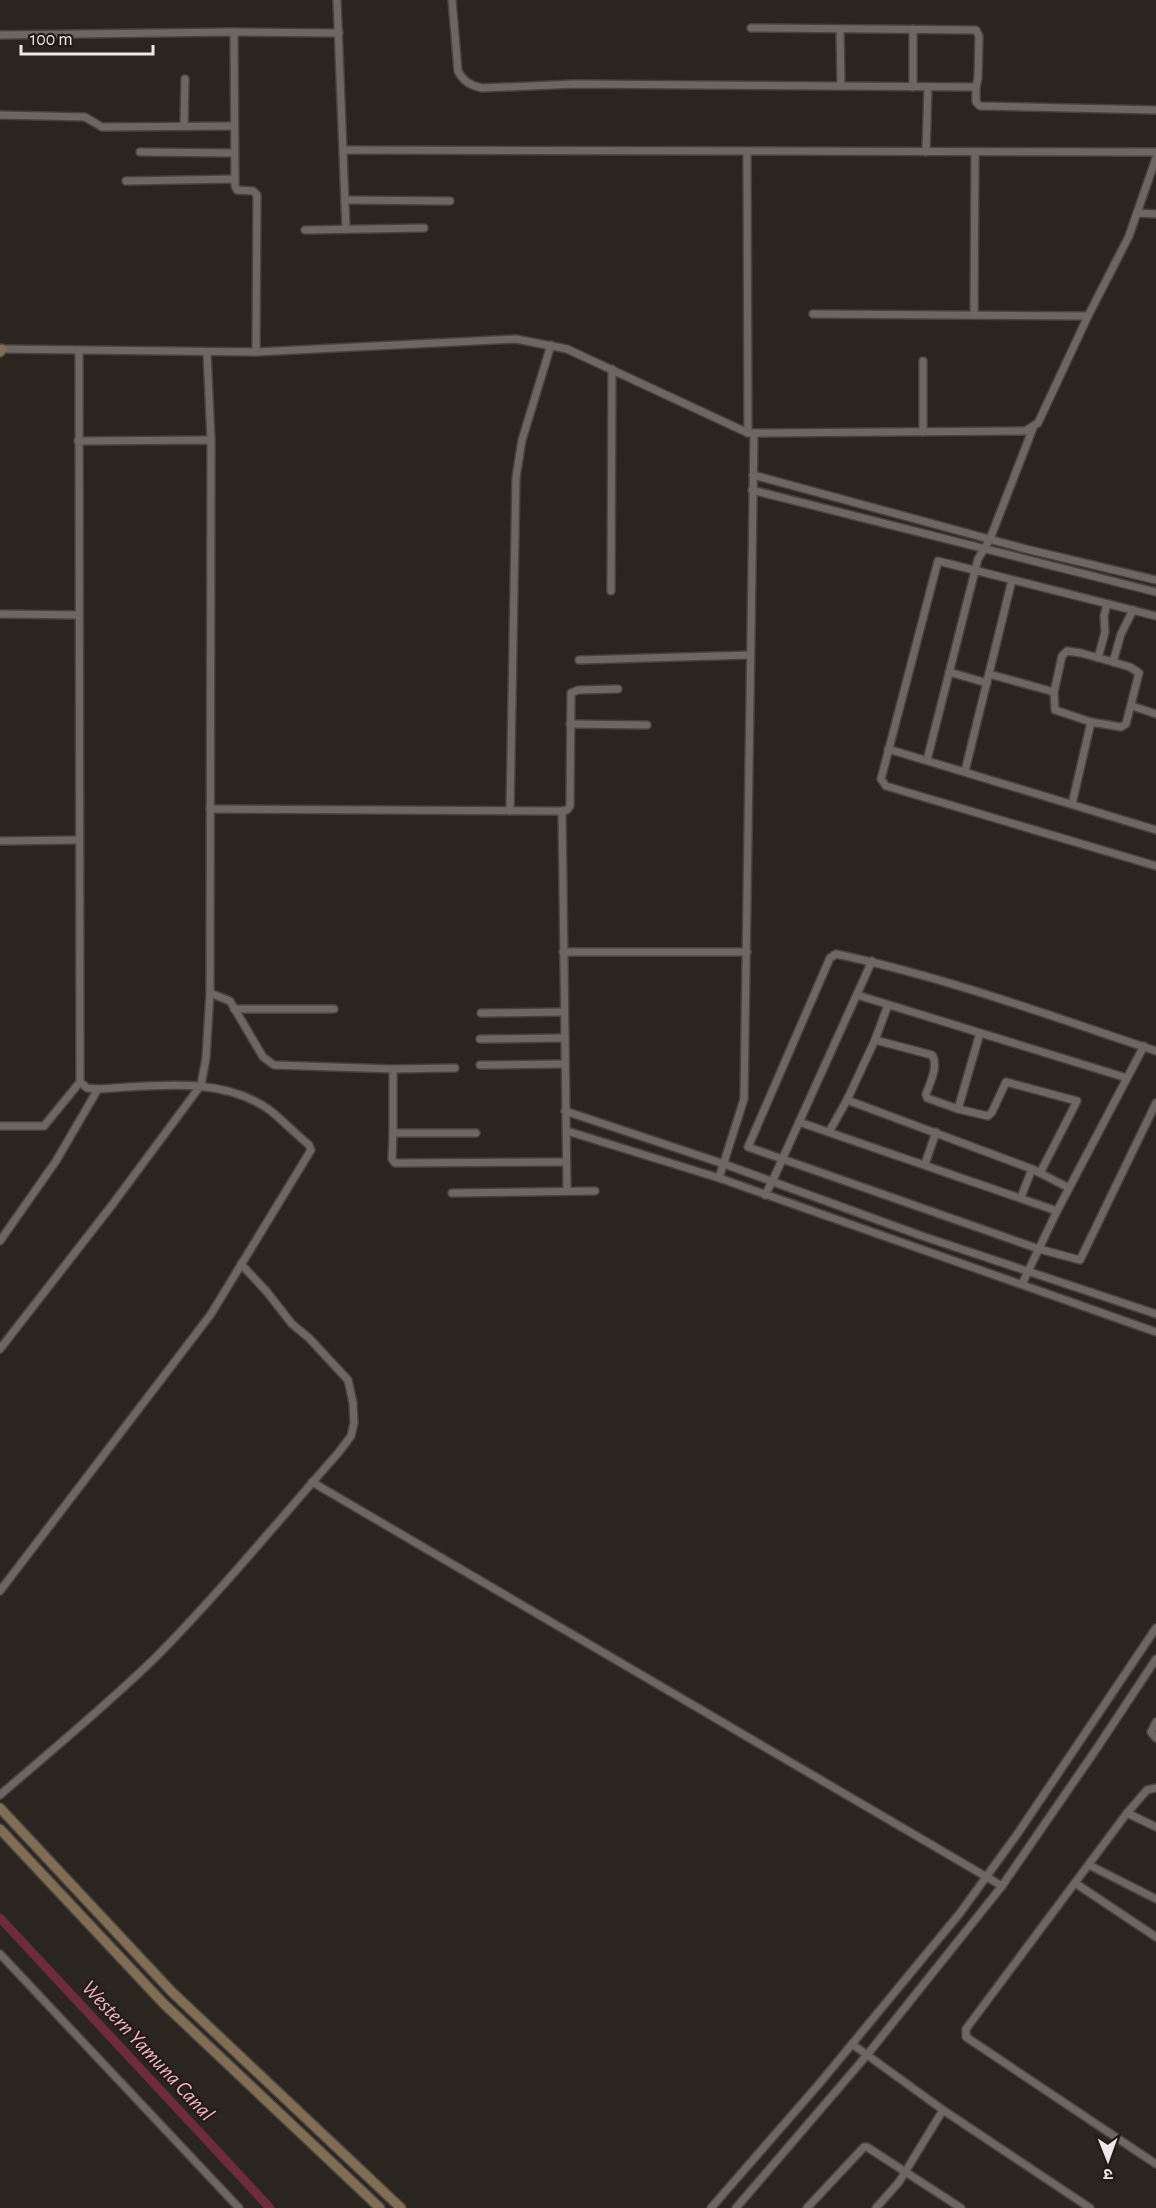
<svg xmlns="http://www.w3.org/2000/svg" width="1156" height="2208" viewBox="0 0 1156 2208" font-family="'Alegreya Sans','Noto Sans Devanagari',sans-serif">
	<rect width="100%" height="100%" fill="#2b2520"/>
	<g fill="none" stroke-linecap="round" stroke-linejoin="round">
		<path stroke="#6e2c3a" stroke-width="9" d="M0,1918l270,290"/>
		<defs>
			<g id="street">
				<path d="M337,0l9,229"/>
				<path d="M452,0l6,71c6,11 12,14 24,17l93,-4 401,3v15l4,4 176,4"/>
				<path d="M751,28l225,2 3,6 -1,42 -2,9"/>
				<path d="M840,29l1,57"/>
				<path d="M234,32l105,1"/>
				<path d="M0,35l234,-3 1,154 2,4 16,1 4,4 -1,157"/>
				<path d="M913,87v-58"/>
				<path d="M0,115l85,2 17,10 132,-1"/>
				<path d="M184,126l1,-47"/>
				<path d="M344,150l812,2"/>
				<path d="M747,151l1,282"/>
				<path d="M140,152l94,1"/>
				<path d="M926,152l2,-65"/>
				<path d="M126,181l109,-2"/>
				<path d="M345,200l105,1"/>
				<path d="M1137,213l19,1"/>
				<path d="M305,230l119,-2"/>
				<path d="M813,314l275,2"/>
				<path d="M974,315l1,-163"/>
				<path d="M0,349l256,3 260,-13 51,10 181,84 277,-2 13,-8 50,-107 41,-80 27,-78"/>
				<path d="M207,352l4,88"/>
				<path d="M923,361v71"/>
				<path d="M78,441l133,-1 -1,553 20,8 33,56 11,8 119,4v64h83"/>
				<path d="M753,475l273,74 130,31"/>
				<path d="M752,490l404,102"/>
				<path d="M611,591l1,-222"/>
				<path d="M0,614l78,1"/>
				<path d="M1156,616l-218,-55 -57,218 5,7 270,80"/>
				<path d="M1098,658l7,-26 -1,-16 3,-12"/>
				<path d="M579,660l171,-5"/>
				<path d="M949,672l38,11"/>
				<path d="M989,674l65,18 8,-36 5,-5 14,2 32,9"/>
				<path d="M1054,692l1,18 36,12"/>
				<path d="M1132,706l24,8"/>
				<path d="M570,724l77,1"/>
				<path d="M888,749l268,81"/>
				<path d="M927,760l51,-201 12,-20 43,-111"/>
				<path d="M965,771l47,-191"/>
				<path d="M1072,804l19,-82 30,5 5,-3 13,-51 -9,-6 -17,-5 8,-28 12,-24"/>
				<path d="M210,809l352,2 5,380"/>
				<path d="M510,811l6,-334 6,-37 29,-95"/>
				<path d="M562,811l5,-1 3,-4 1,-113 7,-3 40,-1"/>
				<path d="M0,841l78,-1"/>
				<path d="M563,952h184"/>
				<path d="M857,995l270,83"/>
				<path d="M234,1009h100"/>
				<path d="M481,1013l83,-1"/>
				<path d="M980,1033l-22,76 -31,-11 -1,-4c4,-11 13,-28 6,-39l-57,-15 -28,60 185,69 -11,28"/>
				<path d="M480,1039l84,-1"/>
				<path d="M875,1040l13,-35"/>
				<path d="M1156,1051c-105,-35 -211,-74 -320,-97l-6,4 -82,189 291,102 41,11 76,-157"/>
				<path d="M480,1065l84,-1"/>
				<path d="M393,1069l62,-1"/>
				<path d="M958,1109l30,7 4,-4 14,-30 71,19 -37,72 -8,-4"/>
				<path d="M565,1111l159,53 198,72 234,78"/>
				<path d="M799,1122l258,89"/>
				<path d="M0,1126h44l36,-44"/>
				<path d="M567,1131l152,47 437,154"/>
				<path d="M829,1132l18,-32"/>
				<path d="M393,1133l-1,26 3,4 171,-1"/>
				<path d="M925,1164l11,-32"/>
				<path d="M1040,1173l29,15"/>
				<path d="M719,1178l25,-79 10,-666"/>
				<path d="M452,1193l143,-2"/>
				<path d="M765,1195l7,-13 100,-221"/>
				<path d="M0,1241l56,-80 42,-72"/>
				<path d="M1022,1284l35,-73 87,-165"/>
				<path d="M0,1349l112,-144 89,-120 5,-27 4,-65"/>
				<path d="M312,1482l690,404"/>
				<path d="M0,1591l211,-277 100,-164 -2,-5c-13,-11 -25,-23 -38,-34 -48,-36 -117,-25 -173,-22l-11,-1 -7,-6 -1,-732"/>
				<path d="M1156,1722l-5,10 5,6"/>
				<path d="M1156,1788l-9,2 -20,23 -161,216v8l190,127"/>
				<path d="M0,1795c53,-46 107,-90 157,-139 64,-65 122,-136 182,-204l12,-16 3,-13 -1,-20 -5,-23 -39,-42 -17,-14 -25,-32 -26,-28"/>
				<path d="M1127,1813l29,14"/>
				<path d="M1089,1865l67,34"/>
				<path d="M1075,1883l81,54"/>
				<path d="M0,1954l239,254"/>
				<path d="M852,2044l91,66 147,98"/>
				<path d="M711,2208l108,-124 141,-171 58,-80 138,-205"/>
				<path d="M736,2208l131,-153 135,-169 95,-138 59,-89"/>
				<path d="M807,2208l57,-61h3l94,61"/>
				<path d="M876,2208l23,-26 44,-72"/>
			</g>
			<g id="secondary">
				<path d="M0,352l2,-3"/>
				<path d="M0,1808l172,184 229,216"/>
				<path d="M0,1829l163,174 217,205"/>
			</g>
		</defs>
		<use href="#street" stroke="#48423f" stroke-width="10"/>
		<use href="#secondary" stroke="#48423f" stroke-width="12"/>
		<use href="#street" stroke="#6e6661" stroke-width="7"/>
		<use href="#secondary" stroke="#816d53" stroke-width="9"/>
	</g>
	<g text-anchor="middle" stroke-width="4.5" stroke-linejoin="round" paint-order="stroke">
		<g font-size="22" font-style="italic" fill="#f6b6bf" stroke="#221b17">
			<text transform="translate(149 2050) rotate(47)" y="8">Western Yamuna Canal</text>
		</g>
	</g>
	<g transform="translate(1108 2160) rotate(179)" stroke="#221b17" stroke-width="4.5" paint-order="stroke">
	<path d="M0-4.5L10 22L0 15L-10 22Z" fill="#ede8e6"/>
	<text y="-9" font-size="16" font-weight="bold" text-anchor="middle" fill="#ede8e6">उ</text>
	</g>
	<path d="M21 45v9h132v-9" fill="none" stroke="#ede8e6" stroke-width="3"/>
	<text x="30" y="45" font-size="18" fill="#ede8e6" stroke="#221b17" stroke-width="4.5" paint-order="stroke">100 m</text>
</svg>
